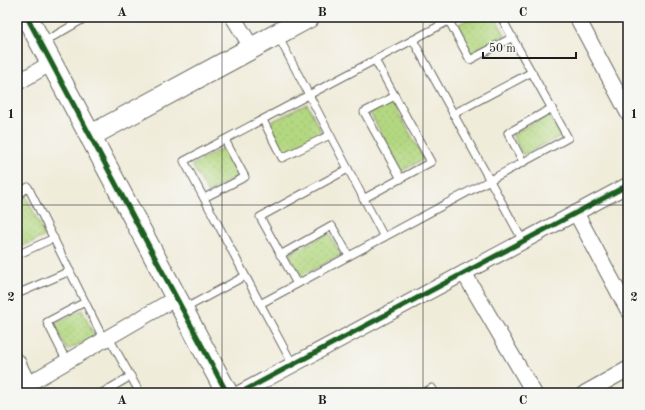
<svg xmlns="http://www.w3.org/2000/svg" width="645" height="410" viewBox="0 0 645 410" font-family="'Old Standard TT',serif">
	<defs>
		<pattern id="grass-dots" width="8" height="8" patternUnits="userSpaceOnUse"><rect width="8" height="8" fill="#b4d881"/><path d="M2 2h.1M6 6h.1" fill="none" stroke="#9ab96f" stroke-width="1.8" stroke-linecap="round"/></pattern>
	</defs>
	<rect width="100%" height="100%" fill="#f6f6f2"/>
	<filter id="ink" filterUnits="userSpaceOnUse"><feTurbulence type="fractalNoise" baseFrequency=".025" numOctaves="2"/><feDisplacementMap in="SourceGraphic" scale="8" xChannelSelector="R" yChannelSelector="G"/><feConvolveMatrix kernelMatrix="1 2 1 2 8 2 1 2 1" color-interpolation-filters="sRGB"/></filter>
	<filter id="wash" filterUnits="userSpaceOnUse"><feTurbulence type="fractalNoise" baseFrequency=".012" numOctaves="4" result="noise"/><feDisplacementMap in="SourceGraphic" scale="16" xChannelSelector="R" yChannelSelector="G"/><feGaussianBlur stdDeviation="0.9" result="paint"/><feColorMatrix in="noise" values="0 0 0 0 0 0 0 0 0 0 0 0 0 0 0 0 0 1.4 0 .05"/><feComposite in="paint" operator="in"/></filter>
	<g filter="url(#wash)">
		<rect width="100%" height="100%" fill="#f0ecda"/>
		<g fill="url(#grass-dots)" stroke="#687a4e">
			<path d="M472,17h23l10,18 -33,19 -16,-28z"/>
			<path d="M392,101l32,58 -22,12 -32,-58z"/>
			<path d="M307,104l15,29 -38,20 -15,-30z"/>
			<path d="M549,115l12,21 -38,19 -11,-21z"/>
			<path d="M223,148l15,28 -30,17 -16,-28z"/>
			<path d="M26,196l19,40 -26,12 -2,-4v-42z"/>
			<path d="M329,233l12,22 -40,21 -12,-22z"/>
			<path d="M82,310l13,27 -28,13 -13,-26z"/>
		</g>
	</g>
	<g filter="url(#ink)">
		<g fill="none" stroke-linecap="round" stroke-linejoin="round">
			<defs>
				<g id="lane">
					<path d="M449,21l21,39 43,-23"/>
					<path d="M278,36l106,201"/>
					<path d="M413,40l110,201"/>
					<path d="M42,43l45,-26"/>
					<path d="M395,96l-31,16 37,67"/>
					<path d="M453,114l79,-42"/>
					<path d="M263,120l19,38 48,-23"/>
					<path d="M523,162l-15,-29 44,-25"/>
					<path d="M17,196l11,-9 76,153"/>
					<path d="M204,198l41,-21 -20,-37"/>
					<path d="M363,199l68,-37 -56,-102"/>
					<path d="M17,255l37,-17"/>
					<path d="M280,255l52,-29 17,30"/>
					<path d="M297,284l-37,-67 88,-48"/>
					<path d="M17,294l53,-23"/>
					<path d="M260,304l308,-166 -67,-121"/>
					<path d="M184,309l61,-33"/>
					<path d="M109,338l31,55"/>
					<path d="M67,362l-20,-40 38,-20"/>
					<path d="M293,365l-109,-204 272,-144"/>
					<path d="M28,384l8,9"/>
					<path d="M102,393l29,-17"/>
					<path d="M423,393l9,-5 3,5"/>
				</g>
				<g id="street">
					<path d="M233,17l19,31"/>
					<path d="M577,17l51,96"/>
					<path d="M17,83l34,-20"/>
					<path d="M576,213l52,97"/>
					<path d="M464,273l70,120"/>
					<path d="M17,361l11,23"/>
					<path d="M20,393l8,-9 148,-86"/>
					<path d="M240,393l388,-208"/>
					<path d="M585,393l43,-24"/>
				</g>
				<g id="secondary">
					<path d="M27,17l200,376"/>
					<path d="M90,136l219,-119"/>
				</g>
			</defs>
			<use href="#lane" stroke="#66655e" stroke-width="9"/>
			<use href="#street" stroke="#66655e" stroke-width="17"/>
			<use href="#secondary" stroke="#66655e" stroke-width="23"/>
			<use href="#lane" stroke="#fff" stroke-width="7"/>
			<use href="#street" stroke="#fff" stroke-width="15"/>
			<use href="#secondary" stroke="#fff" stroke-width="21"/>
			<defs>
				<g id="cycleway">
					<path d="M27,17l200,376"/>
					<path d="M240,393l388,-208"/>
				</g>
			</defs>
			<use href="#cycleway" stroke="#f6f6f2" stroke-width="8"/>
			<use href="#cycleway" stroke="#1b5e20" stroke-width="5"/>
		</g>
	</g>
	<path fill="none" stroke="#1c1c1c" stroke-width="1" stroke-opacity="0.55" d="M222,17v376M423,17v376M17,205h611"/>
	<rect width="645" height="410" fill="none" stroke="#f6f6f2" stroke-width="44"/>
	<path d="M483 52v6h93v-6" fill="none" stroke="#1c1c1c" stroke-width="2"/>
	<text x="489" y="52" font-size="12" fill="#1c1c1c" stroke="#f6f6f2" stroke-width="3" paint-order="stroke">50 m</text>
	<rect x="22" y="22" width="601" height="366" fill="none" stroke="#1c1c1c" stroke-width="1.5"/>
	<g font-size="13" text-anchor="middle" font-weight="bold" fill="#1c1c1c">
		<text x="122" y="16">A</text>
		<text x="322" y="16">B</text>
		<text x="523" y="16">C</text>
		<text x="11" y="118">1</text>
		<text x="634" y="118">1</text>
		<text x="11" y="301">2</text>
		<text x="634" y="301">2</text>
		<text x="122" y="404">A</text>
		<text x="322" y="404">B</text>
		<text x="523" y="404">C</text>
	</g>
</svg>
